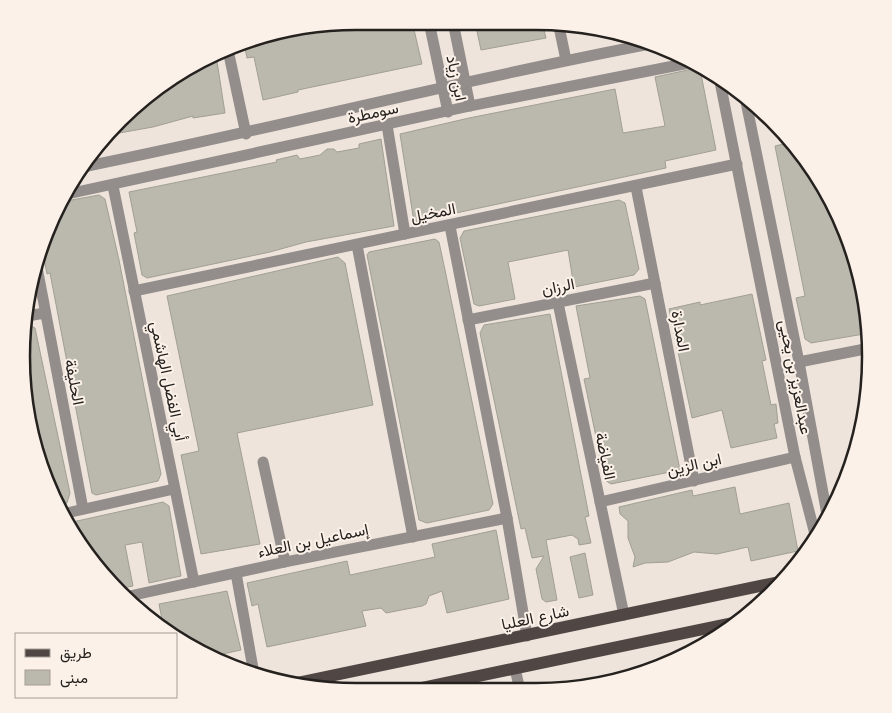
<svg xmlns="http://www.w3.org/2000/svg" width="892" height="713" viewBox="0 0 892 713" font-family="'Times New Roman',Vazirmatn,serif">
	<rect width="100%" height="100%" fill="#eee4db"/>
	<g fill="#bbb9ad" stroke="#a19f93">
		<path d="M356,21h56l10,43 -124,26v2l-35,8 -9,-43 -7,1 -3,-15 26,-10z"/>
		<path d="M475,22h67l4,16 -65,12z"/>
		<path d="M216,55l9,58 -32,5v-2l-40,11 -45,8 12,-16 69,-53z"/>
		<path d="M697,68l3,1 16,81 -51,11 1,7 -252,54 -14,-88 69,-16 146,-29 8,44 42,-7 -10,-49z"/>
		<path d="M381,139l13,87 -88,16 -36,10 -123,26 -5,-3 -8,-42 3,-1 -8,-40 148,-30 -1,-2 21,-5 3,4 20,-4 7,-6h7l3,3 22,-4v-4z"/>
		<path d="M792,142l9,10 35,56 23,61 11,64 -59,10 -6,-4 -9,-41 9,-2 -30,-150z"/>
		<path d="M99,195l6,4 14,61 42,214 -3,7 -62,14 -4,-2 -42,-220 -3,1 -5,-26 19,-46z"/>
		<path d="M619,200l6,3 14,66 -5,6 -60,12 -6,-37 -60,12 7,37 -36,7 -5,-2 -14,-66 4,-7z"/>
		<path d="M435,239l4,3 6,28 48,234 -4,6 -62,13 -8,-3 -52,-265 2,-3z"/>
		<path d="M338,257l7,6 28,142 -136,28 23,111 -59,10 -20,-99 18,-4 -32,-155z"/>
		<path d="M752,294l14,66 -4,1 9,44 5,-1 2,19 -4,1 3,14 -46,10 -9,-38 -30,8 -23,-109 31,-7v3z"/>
		<path d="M640,296l5,3 35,171 -69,14 -6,-4 -21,-101 6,-1 -14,-72z"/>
		<path d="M550,314l39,202 -4,1 6,26 -12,2 -1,-6 -6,-4 -26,5 11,60 -11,2 -4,-3 -6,-30 8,-13 -12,2 -7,-30 -4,1 -41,-196 4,-8z"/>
		<path d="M26,323l9,5 35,165 -3,10 -11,1 -23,-61 -12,-87z"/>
		<path d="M735,487l5,27 49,-11 9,48 -47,10 -3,-14 -31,7 -23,-2 -26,10 -23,1 -12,4 2,-10 -7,-19v-17l-8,-7 -1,-7 73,-17 1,6z"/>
		<path d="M163,502l6,4 12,70 -32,7 -7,-41 -17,3 8,41 -16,3 -13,-12 -36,-54z"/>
		<path d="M496,530l13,69 -62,14 -5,-22 -13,5 -3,8 -4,2 -36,7 -5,-5 -19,3 4,15 -99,21 -9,-43 -6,2 -5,-23 100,-22 3,14 85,-18 -3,-13z"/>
		<path d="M585,553l8,42 -14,3 -9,-41z"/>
		<path d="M227,591l14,59 -32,7 -33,-20v-3l-12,-4 -5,-26z"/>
	</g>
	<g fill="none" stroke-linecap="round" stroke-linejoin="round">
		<g stroke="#938d8b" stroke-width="11">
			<path d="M429,22l19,90"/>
			<path d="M453,22l17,84"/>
			<path d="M558,22l8,38"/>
			<path d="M228,50l18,84"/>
			<path d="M720,82l75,375 21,81"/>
			<path d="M745,97l54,265 29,158"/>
			<path d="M387,125l18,109"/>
			<path d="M83,167c189,-38 377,-87 567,-123"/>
			<path d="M113,186l81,396"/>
			<path d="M636,187l58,294"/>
			<path d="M63,195l407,-89 219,-43"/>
			<path d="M450,226l57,292 20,118"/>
			<path d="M357,245l56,292"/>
			<path d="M36,262l47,247"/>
			<path d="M134,291l603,-127"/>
			<path d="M558,303l66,312"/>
			<path d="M27,316l18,-3"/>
			<path d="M468,320l187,-37"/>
			<path d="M799,362l71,-14"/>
			<path d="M263,462l22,100"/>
			<path d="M600,502l195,-45"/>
			<path d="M62,514l112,-25"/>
			<path d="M236,573l18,101"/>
			<path d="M125,597l160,-35 222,-44"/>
			<path d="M515,668l5,23"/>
		</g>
		<g stroke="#504643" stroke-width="12">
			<path d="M292,684l492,-103"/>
			<path d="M407,691l335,-70"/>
		</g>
	</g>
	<g text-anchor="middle" stroke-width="4" stroke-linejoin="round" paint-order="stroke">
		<g font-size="16" fill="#25211e" stroke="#fbf1e8">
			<text transform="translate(457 78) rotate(78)" y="6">ابن زياد</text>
			<text transform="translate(373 112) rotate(-12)" y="6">سومطرة</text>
			<text transform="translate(433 212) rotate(-11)" y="6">المخيل</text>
			<text transform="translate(558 286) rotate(-11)" y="6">الرزان</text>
			<text transform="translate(681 331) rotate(79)" y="6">المدارة</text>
			<text transform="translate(796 377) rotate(79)" y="6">عبدالعزيز بن يحيى</text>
			<text transform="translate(169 381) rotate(78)" y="6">أبي الفضل الهاشمي</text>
			<text transform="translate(75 382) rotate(79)" y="6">الحليفة</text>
			<text transform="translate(606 456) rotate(78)" y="6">الفياضة</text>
			<text transform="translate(694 464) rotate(-13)" y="6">ابن الزين</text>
			<text transform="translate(313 540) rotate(-12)" y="6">إسماعيل بن العلاء</text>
			<text transform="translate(535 617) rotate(-12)" y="6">شارع العليا</text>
		</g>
	</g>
	<path d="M0 0H892V713H0ZM356 30H536A326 326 0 0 1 862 356V357A326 326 0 0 1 536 683H356A326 326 0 0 1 30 357V356A326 326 0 0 1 356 30Z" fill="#fbf1e8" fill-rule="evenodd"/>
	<path fill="none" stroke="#25211e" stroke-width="2.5" d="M356 30H536A326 326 0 0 1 862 356V357A326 326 0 0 1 536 683H356A326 326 0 0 1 30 357V356A326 326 0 0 1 356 30Z"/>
	<rect x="15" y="633" width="162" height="65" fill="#fbf1e8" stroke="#a59e97"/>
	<rect x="25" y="649" width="25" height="8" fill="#504643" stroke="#a59e97"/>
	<text x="60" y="658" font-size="15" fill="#25211e">طريق</text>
	<rect x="25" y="670" width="25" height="15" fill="#bbb9ad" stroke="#a59e97"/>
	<text x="60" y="683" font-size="15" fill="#25211e">مبنى</text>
</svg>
